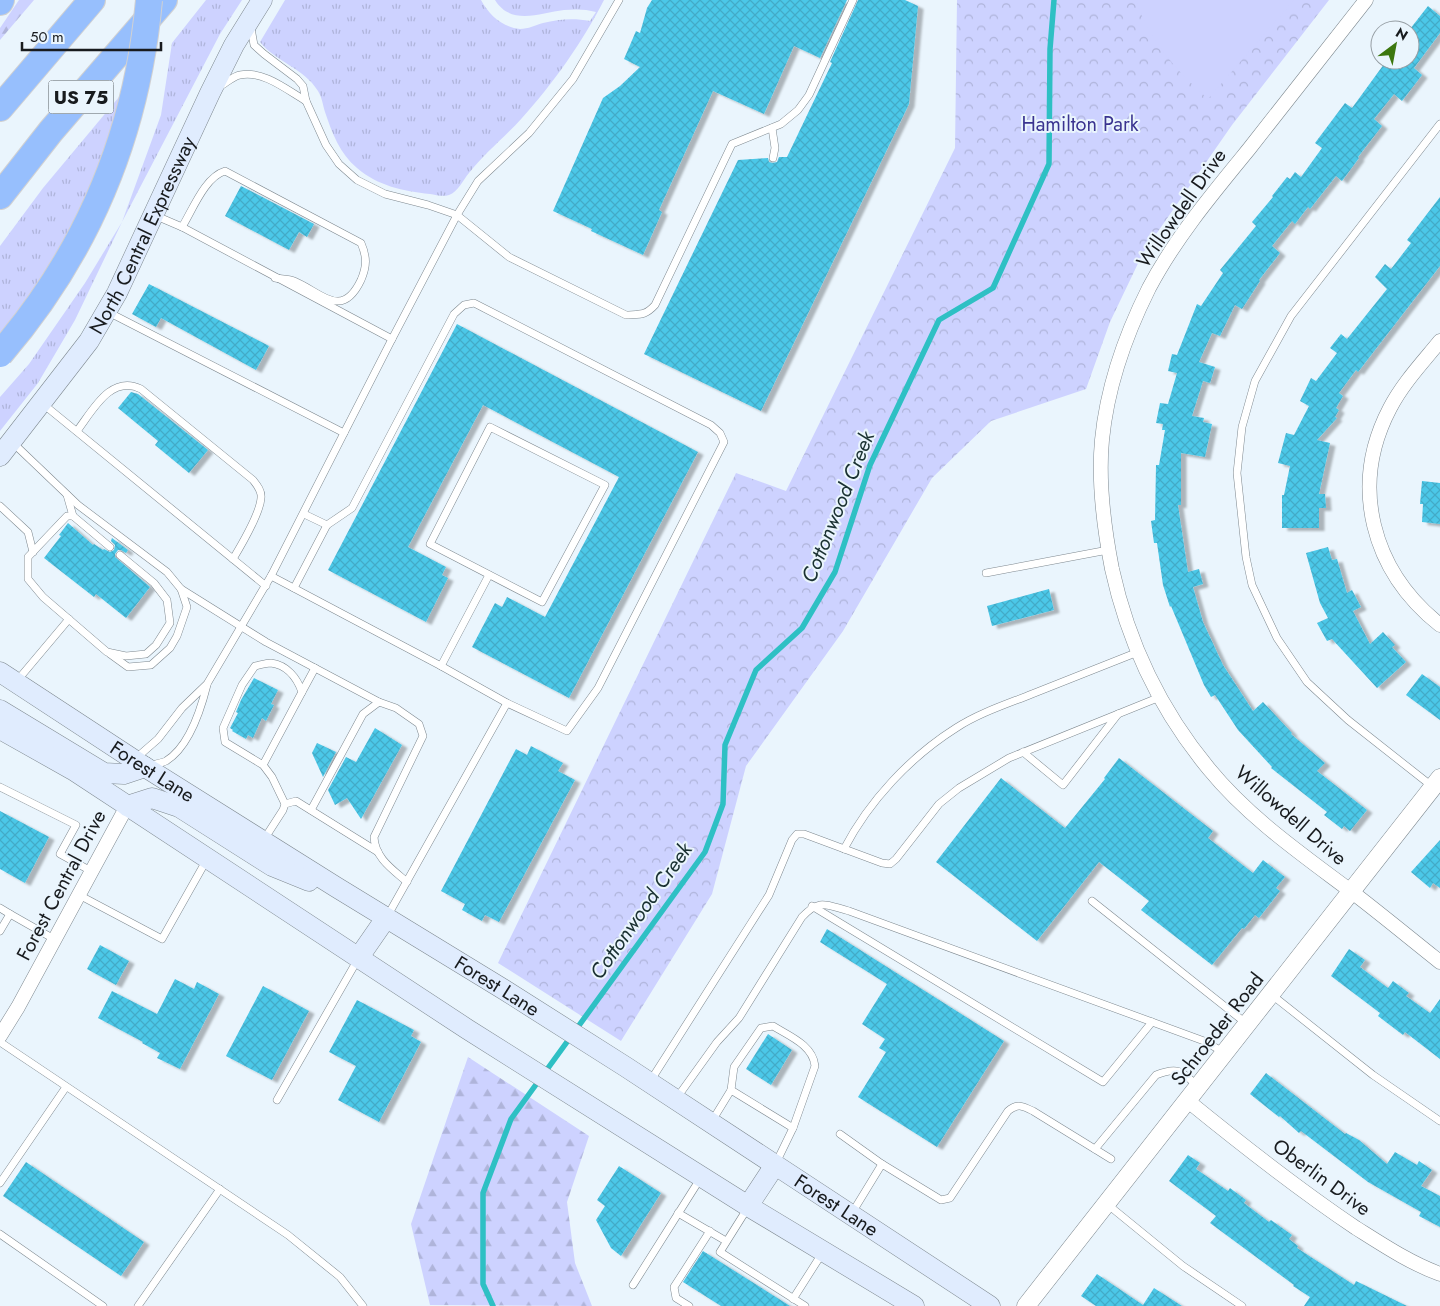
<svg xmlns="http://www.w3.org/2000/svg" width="1440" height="1306" viewBox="0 0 1440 1306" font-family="Jost,sans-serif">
	<defs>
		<pattern id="grass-tufts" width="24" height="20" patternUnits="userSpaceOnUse" patternTransform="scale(1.25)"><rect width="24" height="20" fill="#cdd2ff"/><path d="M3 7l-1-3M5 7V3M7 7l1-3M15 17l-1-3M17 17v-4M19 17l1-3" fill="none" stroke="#afb4da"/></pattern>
		<pattern id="forest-firs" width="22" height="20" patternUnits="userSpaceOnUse" patternTransform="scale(1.25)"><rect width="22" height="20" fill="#cdd2ff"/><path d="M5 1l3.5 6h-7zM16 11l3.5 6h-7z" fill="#afb4da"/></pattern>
		<pattern id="park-crowns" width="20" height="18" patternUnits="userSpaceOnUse" patternTransform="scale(1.25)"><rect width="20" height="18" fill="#cdd2ff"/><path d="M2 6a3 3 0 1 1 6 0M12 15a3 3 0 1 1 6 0" fill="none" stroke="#afb4da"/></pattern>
		<pattern id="building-cross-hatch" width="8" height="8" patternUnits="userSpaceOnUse" patternTransform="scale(1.25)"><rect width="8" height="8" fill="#4cc8e8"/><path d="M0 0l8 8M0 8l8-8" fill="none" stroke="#42abc7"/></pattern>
		<filter id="shadow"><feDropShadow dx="5.5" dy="3" stdDeviation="1" flood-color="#0004"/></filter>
	</defs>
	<rect width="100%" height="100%" fill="#eaf5fd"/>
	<g fill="url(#grass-tufts)">
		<path d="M206,0h36l-22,34 -98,188 -47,98 -37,63 -38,48v-34l29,-33 56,-81 37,-61 39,-107 11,-72z"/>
		<path d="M285,0h196c8,15 21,27 39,29 8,0 16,-4 23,-6 16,-4 31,-5 47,-2l6,-9c-10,-3 -21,-3 -32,-2 -24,3 -53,16 -69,-10h109c-21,41 -51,84 -82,118 -17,19 -37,35 -53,55 -6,7 -11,19 -20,22 -6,2 -13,0 -19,-1 -27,-3 -52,-8 -73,-26 -17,-14 -25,-35 -32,-56 -2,-6 -3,-15 -7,-21 -14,-23 -42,-29 -58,-49z"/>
		<path d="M124,91l-27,89 -46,90 -51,68v-92l43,-58z"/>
	</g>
	<g fill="url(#forest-firs)">
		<path d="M19,0h15l-34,40v-12z"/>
		<path d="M468,1057l121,79 -22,66 8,61 17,43 -162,-1 -19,-81z"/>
	</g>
	<path fill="url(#park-crowns)" d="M957,0h372l-97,125 -89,128 -33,69 -24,67 -95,32 -59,57 -89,153 -97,135 -34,128 -91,147 -123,-78 238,-490 50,18 169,-343z"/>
	<path fill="#cdd2ff" d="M1136,0h158l-86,99c-31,-28 -59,-58 -72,-99z"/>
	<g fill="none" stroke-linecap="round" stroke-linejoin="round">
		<path stroke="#2ec0c4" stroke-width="5.5" d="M493,1306l-10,-22v-91l28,-74 194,-267 18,-48 2,-59 31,-75 46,-42 33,-56 35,-107 69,-145 54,-32 56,-124 1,-115 4,-49"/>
	</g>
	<g fill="url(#building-cross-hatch)" filter="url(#shadow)">
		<path d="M652,0h195l-27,58 -26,-12 -30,68 -51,-23 -54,119 3,2 -19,43 -52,-24 1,-2 -39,-18 50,-113 17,-12 20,-19 -16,-8 12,-28 4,2 7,-25z"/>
		<path d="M858,0h47l13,6 -9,98 -148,307 -117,-57 94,-194 30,-2 1,4 3,1 5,-1 2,-5h8l45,-94 -2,-1z"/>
		<path d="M1428,6l12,10v17l-26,35 8,7 -20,26 -8,-7 -20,25 8,7 -24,31 1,1 -17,23 -6,-5 -26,33 -2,-2 -13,17 -3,-3 -20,25 8,7 -21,27 1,1 -18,28 -7,-4 -15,31 -8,-3 -13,29 16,5 -5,16 -7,-2 -11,35 12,2 -1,4 9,2 -7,33 -24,-4v52h-3l10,67 11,-3 4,15 -10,3 10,35 20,43 30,46 10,-9 29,31 -1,1 34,29 -8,8 50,39 -17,21 -6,-5 -2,3 -18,-14 3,-3 -56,-44 1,-1 -34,-37 -23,-35 -4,2 -7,-12 -33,-79 -1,1 -7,-22 -6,-42h-3l-3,-22 4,-1 1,-55h3l6,-35h-3l1,-6 -7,-1 4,-20 8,1 9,-31 -9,-2 4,-17 5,1 20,-51 4,2 22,-33 -3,-3 36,-44 -4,-4 21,-25 -1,-1 15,-19 3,2 5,-7 6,5 21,-29 -7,-5 30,-40 7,5 35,-48h23v-31z"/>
		<path d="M241,186l73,38 -7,13 -8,-5 -10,18 -64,-34z"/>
		<path d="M1440,197v69l-82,106 -2,-2 -17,23 4,3 -7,12 3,2 -4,7 2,1 -20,22 13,3 -11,51h6l1,14h-7v20h-37v-33h2l6,-29 -12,-3 8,-30 8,2 15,-29 -9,-5 11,-23 5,3 21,-28 -7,-5 11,-14 6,5 40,-50 -12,-12 10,-13 6,5 20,-26 -4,-3z"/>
		<path d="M149,284l120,62 -13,24 -95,-52 -5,9 -24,-13z"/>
		<path d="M457,324l241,128 -129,246 -97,-51 23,-44 7,4 5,-10 38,20 74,-140 -136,-72 -75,142 38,20 -4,8 6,3 -22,44 -98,-52z"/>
		<path d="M131,392l7,2 70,56 -19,23 -34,-28 3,-4 -40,-33z"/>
		<path d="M1422,481l18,2v41l-18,-2 1,-18h-3z"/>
		<path d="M68,523l25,22 1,-1 9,6 1,-1 6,3 4,-2 1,-5 -4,-4 1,-3 16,12 -2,3 -5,-3h-3l-3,4v3l35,30 -24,31 -30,-24 -2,3 -50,-39 17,-22 -2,-1z"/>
		<path d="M1328,547l4,13 5,-1 10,34 5,-3 9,17 -8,4 17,33 13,-12 12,13 -3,2 14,15 -29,26 -45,-49 -5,2 -10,-18 11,-5 -8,-15 -14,-50z"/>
		<path d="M1049,589l5,21 -62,16 -5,-20z"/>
		<path d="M1422,674l18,13v33l-34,-25z"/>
		<path d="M254,678l24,12 -7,14 3,1 -8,16 -4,-3 -9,20 -5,-3 -2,4 -14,-8 1,-1 -3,-2 8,-15 -2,-1 5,-12z"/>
		<path d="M375,728l27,17 -41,74 -14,-21 -12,7 -7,-15 18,-33 10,5z"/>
		<path d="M317,743l19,9 -13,25 -11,-24z"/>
		<path d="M531,746l32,17 -5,8 17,9 -76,142 -14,-7 -3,6 -20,-11 3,-6 -24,-13 75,-142 11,6z"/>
		<path d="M1119,758l94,73 -5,7 45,35 10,-13 22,17 -9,11 4,3 -21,27 -4,-3 -11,14 -2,-1 -30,37 -71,-55 8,-9 -50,-39 -62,79 -101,-79 65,-84 64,50 40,-49 -1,-1z"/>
		<path d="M0,811l49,26 -24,46 -25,-14z"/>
		<path d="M1440,840v48l-7,-5 -3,5 -19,-16z"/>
		<path d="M827,929l177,112 -67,106 -79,-50 28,-45 -7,-4 6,-9 -23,-15 25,-40 -67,-42z"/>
		<path d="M100,945l29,16 -13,24 -29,-16z"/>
		<path d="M1349,949l16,11 -5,7 28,21 5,-7 16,12 -3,3 24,17 10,-14v60l-35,-27 -2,3 -25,-19 2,-3 -49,-37z"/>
		<path d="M175,979l19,10 3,-7 22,12 -39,75 -23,-11 3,-5 -18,-10 1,-1 -45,-24 14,-27 45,23z"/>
		<path d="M263,986l46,25 -37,69 -46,-24z"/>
		<path d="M357,1000l57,30 -3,6 10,6 -42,80 -41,-22 18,-34 -27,-14z"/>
		<path d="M768,1034l24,16 -21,35 -25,-16z"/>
		<path d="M1266,1073l79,61 1,-1 13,7 28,24 8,-12 22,13 2,-4 13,9 -11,16 19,10v31l-21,-11 2,-4 -53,-30 -67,-51 -2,2 -19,-17 -1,1 -29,-23z"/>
		<path d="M1188,1155l12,8 -4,6 32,22 2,-3 16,12 -2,3 25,19 2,-2 21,15 -3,4 9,7 -1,2 57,37 2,-4 51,25h-103l6,-9 -17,-11 1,-1 -84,-62 6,-7 -47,-35z"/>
		<path d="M26,1162l118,80 -23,34 -118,-80z"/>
		<path d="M619,1166l42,27 -40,63 -10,-8 -15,-28 9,-14 -8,-6z"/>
		<path d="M703,1251l87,55h-69l-38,-24z"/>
		<path d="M1097,1274l46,31 11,-17 28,18h-86l-15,-10z"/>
	</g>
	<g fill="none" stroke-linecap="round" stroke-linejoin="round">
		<defs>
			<g id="service">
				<path d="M251,28l3,17 10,9 33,25 6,7 3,15 20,44 13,19 18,16 28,14 43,11 29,10 52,42 117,58c14,-1 19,1 29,-10l77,-161 49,-20 17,-14 11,-15 44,-95"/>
				<path d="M219,87c6,-3 14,-11 21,-12 23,-5 47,15 66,26"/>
				<path d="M772,128l3,20 -2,10"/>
				<path d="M154,215l28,12 210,112"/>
				<path d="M182,227c11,-18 23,-50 43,-56l136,72c6,14 6,23 0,37 -19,40 -39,13 -67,1 -5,-2 -13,-2 -19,-3"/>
				<path d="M108,312l236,121"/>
				<path d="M43,404l223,182"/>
				<path d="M490,427l115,58 -63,117 -112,-58z"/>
				<path d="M77,431c16,-21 34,-57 64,-42l112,91c4,5 9,11 8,18 -1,16 -19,46 -28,61"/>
				<path d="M12,442l66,63 89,67 14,17 6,18 -10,29 -7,12 -19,17 -23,2 -18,-13"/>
				<path d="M67,495l6,21"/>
				<path d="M0,506l28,26 5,20"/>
				<path d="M304,514l23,11 25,-17 102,-194 10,-9 10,-2 237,122 9,8 4,9 -126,246 -31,43 -60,-28 -119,212"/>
				<path d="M110,547l-37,-31h-6l-39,41v22l15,18 64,55 19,4 20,-2 10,-9 14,-22 -3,-23 -13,-17 -34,-28"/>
				<path d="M986,573l122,-23"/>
				<path d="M271,576l170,90 48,-91"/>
				<path d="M294,588l33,-63"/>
				<path d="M181,589l85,53 113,60"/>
				<path d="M441,666l66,37"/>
				<path d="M16,682l53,-63"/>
				<path d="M302,692l13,-24"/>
				<path d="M1023,752l40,33 55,-71"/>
				<path d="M135,759l23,-20 24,-31 25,-24 64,-108 121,-237 65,-124 21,-34 51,-48 44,-54 46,-79"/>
				<path d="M151,765c4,-1 11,-2 15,-4 23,-14 35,-52 41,-76"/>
				<path d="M263,765l39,-73c-5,-14 -15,-27 -31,-29 -5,0 -11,2 -16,3l-13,19 -19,43 2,14 38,23 9,12 13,27 -2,6 -20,31"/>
				<path d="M0,787l76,38 -16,29 31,17"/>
				<path d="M1433,787l-85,-67 -41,-38 -30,-44 -25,-53 -6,-28 -9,-84 5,-46 13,-46 36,-65 149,-192"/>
				<path d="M285,804l11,-3 82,51"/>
				<path d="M311,810l52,-96 16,-12 17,6 23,16 4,12 -49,101c1,21 18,32 33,45"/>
				<path d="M844,849c25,-48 66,-92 112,-121 23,-15 51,-24 76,-34 35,-14 71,-28 106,-42"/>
				<path d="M79,895l83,44 44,-78"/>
				<path d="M1092,901l155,123"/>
				<path d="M812,906l291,176 49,-60"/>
				<path d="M0,908l10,6"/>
				<path d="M0,931l10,-17 44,25"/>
				<path d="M1272,995l101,80 67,46"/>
				<path d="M0,1042l288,193 52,42 23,29"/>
				<path d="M651,1080l118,-185 23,-55 5,-6h7l78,29 8,1 6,-5 43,-55 20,-16 50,-30 151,-61"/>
				<path d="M731,1090l3,-23 27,-39 12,-2c16,10 40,19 42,40l-22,62"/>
				<path d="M676,1099l41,-57 22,-24 63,-101c18,-19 24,-12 47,-6l355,130 21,12"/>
				<path d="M277,1100l81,-141"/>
				<path d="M712,1121l19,-31 62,38 -17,35"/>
				<path d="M840,1134l42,30"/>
				<path d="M1095,1149l61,-74c22,-9 26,-4 42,12"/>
				<path d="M0,1183l66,-96"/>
				<path d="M1107,1204l76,62 59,40"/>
				<path d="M747,1209l-27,43 85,54"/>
				<path d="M678,1213l48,28"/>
				<path d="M852,1213l30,-49 59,36 9,-2 58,-87c9,-8 15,-5 25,0l78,48"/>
				<path d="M0,1234l103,72"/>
				<path d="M633,1285l67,-106"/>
				<path d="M793,1299l30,-47"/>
				<path d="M138,1306l82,-117"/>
				<path d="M689,1306l-13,-8 -2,-11 36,-56"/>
			</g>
			<g id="minor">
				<path d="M1366,0c-39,50 -78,99 -117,149 -36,44 -73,88 -100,139 -23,46 -42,100 -47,152 -4,42 2,88 10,129 16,73 49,142 97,200 40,49 94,86 143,123 30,23 59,47 88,70"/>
				<path d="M1440,341c-17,21 -37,42 -50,67 -41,78 -18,163 50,217"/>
				<path d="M0,1036l18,-29 109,-201"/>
				<path d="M1188,1101c54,44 110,88 168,127 27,17 54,35 84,46"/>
			</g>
			<path id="tertiary" d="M1026,1306l414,-528"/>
			<g id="secondary">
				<path id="s1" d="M0,456l89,-115 28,-48 93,-200 24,-48 28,-45"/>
				<path id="s2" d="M0,672l145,95 191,120 167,102 123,78 364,239"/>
				<path d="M0,710l104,63 20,1 21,-7"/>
				<path d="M0,729l73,41 394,259 281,177 166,100"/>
				<path d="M127,806l25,-8 27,9 93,59 37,15"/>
				<path d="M359,957l27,-39"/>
				<path d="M748,1206l27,-41"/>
			</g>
			<g id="motorway">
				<path d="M0,2l1,-2"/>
				<path d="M0,108l92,-108"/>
				<path d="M0,196l51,-65 113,-131"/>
			</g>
		</defs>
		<use href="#service" stroke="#7e888f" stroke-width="8"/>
		<use href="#minor" stroke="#7e888f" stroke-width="15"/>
		<use href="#tertiary" stroke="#7e888f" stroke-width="19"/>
		<use href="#secondary" stroke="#7e888f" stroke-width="21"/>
		<use href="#motorway" stroke="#d1d1d2" stroke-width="28"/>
		<use href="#service" stroke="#fff" stroke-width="7"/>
		<use href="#minor" stroke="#fff" stroke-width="14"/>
		<use href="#tertiary" stroke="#fff" stroke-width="18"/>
		<use href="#secondary" stroke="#e0ecfe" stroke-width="20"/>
		<use href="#motorway" stroke="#97bffd" stroke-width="26"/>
		<defs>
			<path id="motorway-bridge" d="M0,354c88,-102 137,-220 149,-354"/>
		</defs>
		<use href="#motorway-bridge" stroke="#d1d1d2" stroke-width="28" stroke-linecap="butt"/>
		<use href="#motorway-bridge" stroke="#97bffd" stroke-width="26"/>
	</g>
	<g text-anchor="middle" stroke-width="4" stroke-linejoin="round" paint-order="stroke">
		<rect fill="#eaf5fd" stroke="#575c61" stroke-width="1" x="48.5" y="80.5" width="65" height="33" rx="4"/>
		<g font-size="19" font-weight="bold" fill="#181b1e">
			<text x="81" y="104">US 75</text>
		</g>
		<g font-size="20" fill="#3a3490" stroke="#eaf5fd">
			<text x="1080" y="131">Hamilton Park</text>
		</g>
		<g font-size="20" fill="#181b1e" stroke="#eaf5fd">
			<text transform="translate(1181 208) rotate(-55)" y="7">Willowdell Drive</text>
			<text dy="7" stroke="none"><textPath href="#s1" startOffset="264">North Central Expressway</textPath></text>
			<text dy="7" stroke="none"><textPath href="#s2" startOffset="182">Forest Lane</textPath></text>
			<text transform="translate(1291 815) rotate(41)" y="7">Willowdell Drive</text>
			<text transform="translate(61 885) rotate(-62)" y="7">Forest Central Drive</text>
			<text dy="7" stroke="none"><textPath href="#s2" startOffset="588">Forest Lane</textPath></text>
			<text transform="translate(1217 1029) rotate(-52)" y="7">Schroeder Road</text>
			<text transform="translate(1322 1177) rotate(36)" y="7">Oberlin Drive</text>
			<text dy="7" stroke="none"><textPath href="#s2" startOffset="992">Forest Lane</textPath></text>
		</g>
		<g font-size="21" font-style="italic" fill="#1a3132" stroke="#eaf5fd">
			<text transform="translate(838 507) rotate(-68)" y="7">Cottonwood Creek</text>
			<text transform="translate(641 911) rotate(-55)" y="7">Cottonwood Creek</text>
		</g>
	</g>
	<g transform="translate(1395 45) rotate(32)"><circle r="24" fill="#eaf5fd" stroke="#969ea4"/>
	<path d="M0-4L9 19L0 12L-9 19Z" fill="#3c770f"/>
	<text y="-8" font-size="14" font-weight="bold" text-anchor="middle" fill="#181b1e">N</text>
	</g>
	<path d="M22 42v8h139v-8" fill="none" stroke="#181b1e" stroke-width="2.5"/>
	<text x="30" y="42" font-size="15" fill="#181b1e" stroke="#eaf5fd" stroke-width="4" paint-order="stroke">50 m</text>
</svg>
